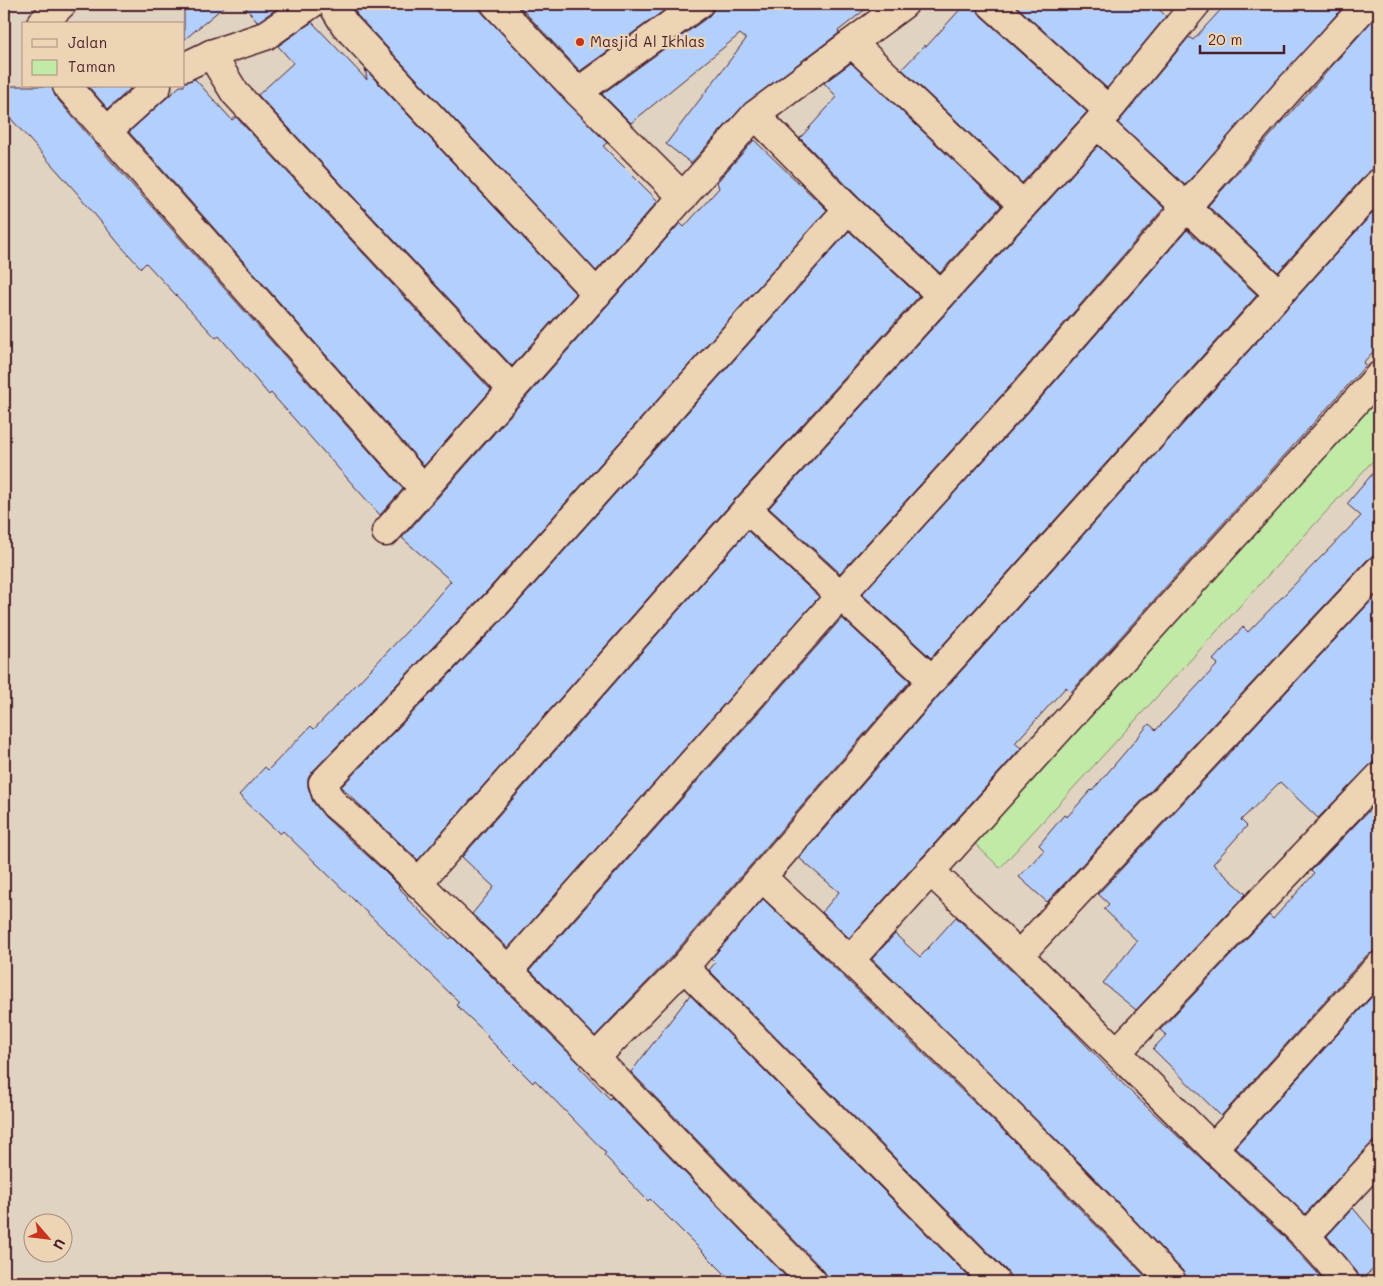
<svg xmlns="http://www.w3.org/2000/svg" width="1383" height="1286" viewBox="0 0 1383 1286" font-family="Mali,sans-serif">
	<rect width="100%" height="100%" fill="#e1d3c2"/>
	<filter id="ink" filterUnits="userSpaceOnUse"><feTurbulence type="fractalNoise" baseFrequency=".02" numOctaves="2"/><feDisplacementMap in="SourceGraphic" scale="10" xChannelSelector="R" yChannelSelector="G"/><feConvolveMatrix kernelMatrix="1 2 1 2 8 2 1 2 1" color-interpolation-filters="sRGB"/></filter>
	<g filter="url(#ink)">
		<path fill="#c0eaa6" stroke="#858468" d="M1379,382v72l-379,414 -34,-33z"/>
		<g fill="#b3cffc" stroke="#4a1f2b">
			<path d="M184,4h43l-43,36z"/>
			<path d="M243,4h41l-27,18z"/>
			<path d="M353,4h121l133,139 -4,3 55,55 -62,70 -239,-256z"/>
			<path d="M524,4h149l-93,67 -60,-64z"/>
			<path d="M714,4h158l-34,27 1,2 -93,70 -55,60 -25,-19 80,-105 -6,-5 -109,89 -29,-29 106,-77 5,-6z"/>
			<path d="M965,4h11l5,12 106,96 -65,71 -120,-114 23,-24 1,2z"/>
			<path d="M1014,4h139l13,12 -59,72z"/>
			<path d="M1226,4h120l-161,181 -67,-62 71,-86 4,3z"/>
			<path d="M1379,13v155l-12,5 -89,99 -70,-66z"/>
			<path d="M312,22l55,58 -2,-11 211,225 -64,72 -254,-271 35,-32 -15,-17z"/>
			<path d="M851,63l150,143 -61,67 -81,-75 -59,-60 37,-41 -13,-14z"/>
			<path d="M195,79l37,41 4,-3 255,273 -67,76 -295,-334 51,-46h4v-4z"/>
			<path d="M4,86h48l3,10 39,46 309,347 -23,26 -109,-122 -2,2 -50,-59 -3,2 -70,-75 -5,5 -21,-23 -43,-52 -73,-82z"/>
			<path d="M88,86h40l2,3 -22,20z"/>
			<path d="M754,140l73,70 -341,382 -174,180 -4,7v8l5,15 12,15 57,52 17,17 -1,1 10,10 -1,2 43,40 2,-2 79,79 50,49 -2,2 31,32 1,-2 180,185h-58l-83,-83 -2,2 -44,-46 2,-2 -71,-73 -2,3 -46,-46 1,-2 -32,-30 3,-3 -176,-171 -3,3 -41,-39 26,-28 3,3 43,-44 3,3 95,-100 42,-48 -49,-43 278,-315 4,4 35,-39 -2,-6z"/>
			<path d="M1098,146l66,62 -155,179 -169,186 -71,-65z"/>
			<path d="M1379,206v139l-16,18 3,2 -295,327 -5,-5 -51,56 6,5 -172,190 -27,-26 17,-20 -40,-34 145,-168z"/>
			<path d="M1187,230l70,65 -326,363 -69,-64 171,-187z"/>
			<path d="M849,231l70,65 -184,203 -317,361 -77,-73 167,-173z"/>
			<path d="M1379,466v89l-11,4 -321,343 -28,-25 25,-27 -5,-5 25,-30 3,2 24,-27 1,1 57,-67 7,6 62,-66 -5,-4 30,-33 5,5 113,-116 -14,-12z"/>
			<path d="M748,531l71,66 -311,351 -36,-34 22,-27 -32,-30z"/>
			<path d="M1372,600l7,6v150l-61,62 -38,-36 -39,38 6,6 -34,38 33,30 -110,116 -33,-27 34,-42 -33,-32 5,-5 -11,-10z"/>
			<path d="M842,618l68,63 -238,275 -77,80 -65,-66z"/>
			<path d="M1379,800v151l-12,4 -146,161 -68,-67 13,-14 -6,-5 109,-115 4,4 41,-45 -3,-3z"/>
			<path d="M763,899l248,239 140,144h-140l-4,-11 -298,-301 6,-7 -4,-4z"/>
			<path d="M956,917l103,100 69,72 157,149 38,41 -3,3h-133l-4,-11 -99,-104 -212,-208 23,-25 25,23z"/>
			<path d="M1379,989v146l-74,79 -70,-67z"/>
			<path d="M690,995l284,287h-146l-4,-11 -193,-199z"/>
			<path d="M1353,1208l26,31v26l-19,15 -3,-8 -30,-36z"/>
		</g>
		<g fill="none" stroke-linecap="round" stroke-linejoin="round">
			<defs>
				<g id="minor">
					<path d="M332,4l13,21 252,269"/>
					<path d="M495,4l83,88 105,105"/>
					<path d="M991,4l117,106"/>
					<path d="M41,24l21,-20"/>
					<path d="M852,43l171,162"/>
					<path d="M211,54l24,39 277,296"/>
					<path d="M184,67l27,-13 54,-18 46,-32"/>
					<path d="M67,86l356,402"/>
					<path d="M578,92l121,-88"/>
					<path d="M755,115l93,94 93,86"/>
					<path d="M1097,124l181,169"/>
					<path d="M106,132l51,-46"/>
					<path d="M747,509l185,171"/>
					<path d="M386,532l369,-417 149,-111"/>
					<path d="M930,871c95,88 185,180 277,271 46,46 99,88 138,140"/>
					<path d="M763,878c139,131 279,264 409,404"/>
					<path d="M418,883l329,-374 350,-385 99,-120"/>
					<path d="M1020,954l359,-384"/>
					<path d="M850,960l529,-584"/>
					<path d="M684,967l312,315"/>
					<path d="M509,970l331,-374 181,-199 268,-308 78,-85"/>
					<path d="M1117,1052l262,-275"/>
					<path d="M596,1057l88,-90 248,-287 447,-497"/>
					<path d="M1213,1148l166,-182"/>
					<path d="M1305,1237l74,-80"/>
					<path d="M813,1282c-121,-122 -238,-249 -363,-368 -38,-37 -75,-76 -115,-109l-9,-12 -3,-10 174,-180 351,-394"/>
				</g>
			</defs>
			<use href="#minor" stroke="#4a1f2b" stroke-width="31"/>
			<use href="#minor" stroke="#ecd4b4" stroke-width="28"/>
		</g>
	</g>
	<circle fill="#c8321e" stroke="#ecd4b4" stroke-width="2" cx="580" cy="42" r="5"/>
	<g text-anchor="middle" stroke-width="4.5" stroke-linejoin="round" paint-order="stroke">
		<g font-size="15" fill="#4a1f2b" stroke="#ecd4b4" text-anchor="start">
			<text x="590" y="47">Masjid Al Ikhlas</text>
		</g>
	</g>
	<rect width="1383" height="1286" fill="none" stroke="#ecd4b4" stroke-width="20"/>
	<rect x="10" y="10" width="1363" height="1266" fill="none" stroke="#4a1f2b" stroke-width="2" filter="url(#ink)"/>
	<rect x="22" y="22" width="162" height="65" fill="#ecd4b4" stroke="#ab8c7d"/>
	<rect x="32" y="39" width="25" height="8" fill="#ecd4b4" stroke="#ab8c7d"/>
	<text x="68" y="48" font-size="15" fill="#4a1f2b">Jalan</text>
	<rect x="32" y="60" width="25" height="15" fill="#c0eaa6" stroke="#ab8c7d"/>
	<text x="68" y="72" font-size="15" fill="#4a1f2b">Taman</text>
	<g transform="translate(48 1238) rotate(118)"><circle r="24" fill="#ecd4b4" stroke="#ab8c7d"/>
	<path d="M0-4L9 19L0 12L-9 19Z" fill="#c8321e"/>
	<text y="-8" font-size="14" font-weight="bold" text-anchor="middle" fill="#4a1f2b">U</text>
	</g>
	<path d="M1200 45v8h84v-8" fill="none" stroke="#4a1f2b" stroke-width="2.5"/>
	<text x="1208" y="45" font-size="15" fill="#4a1f2b" stroke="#ecd4b4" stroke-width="4" paint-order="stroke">20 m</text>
</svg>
